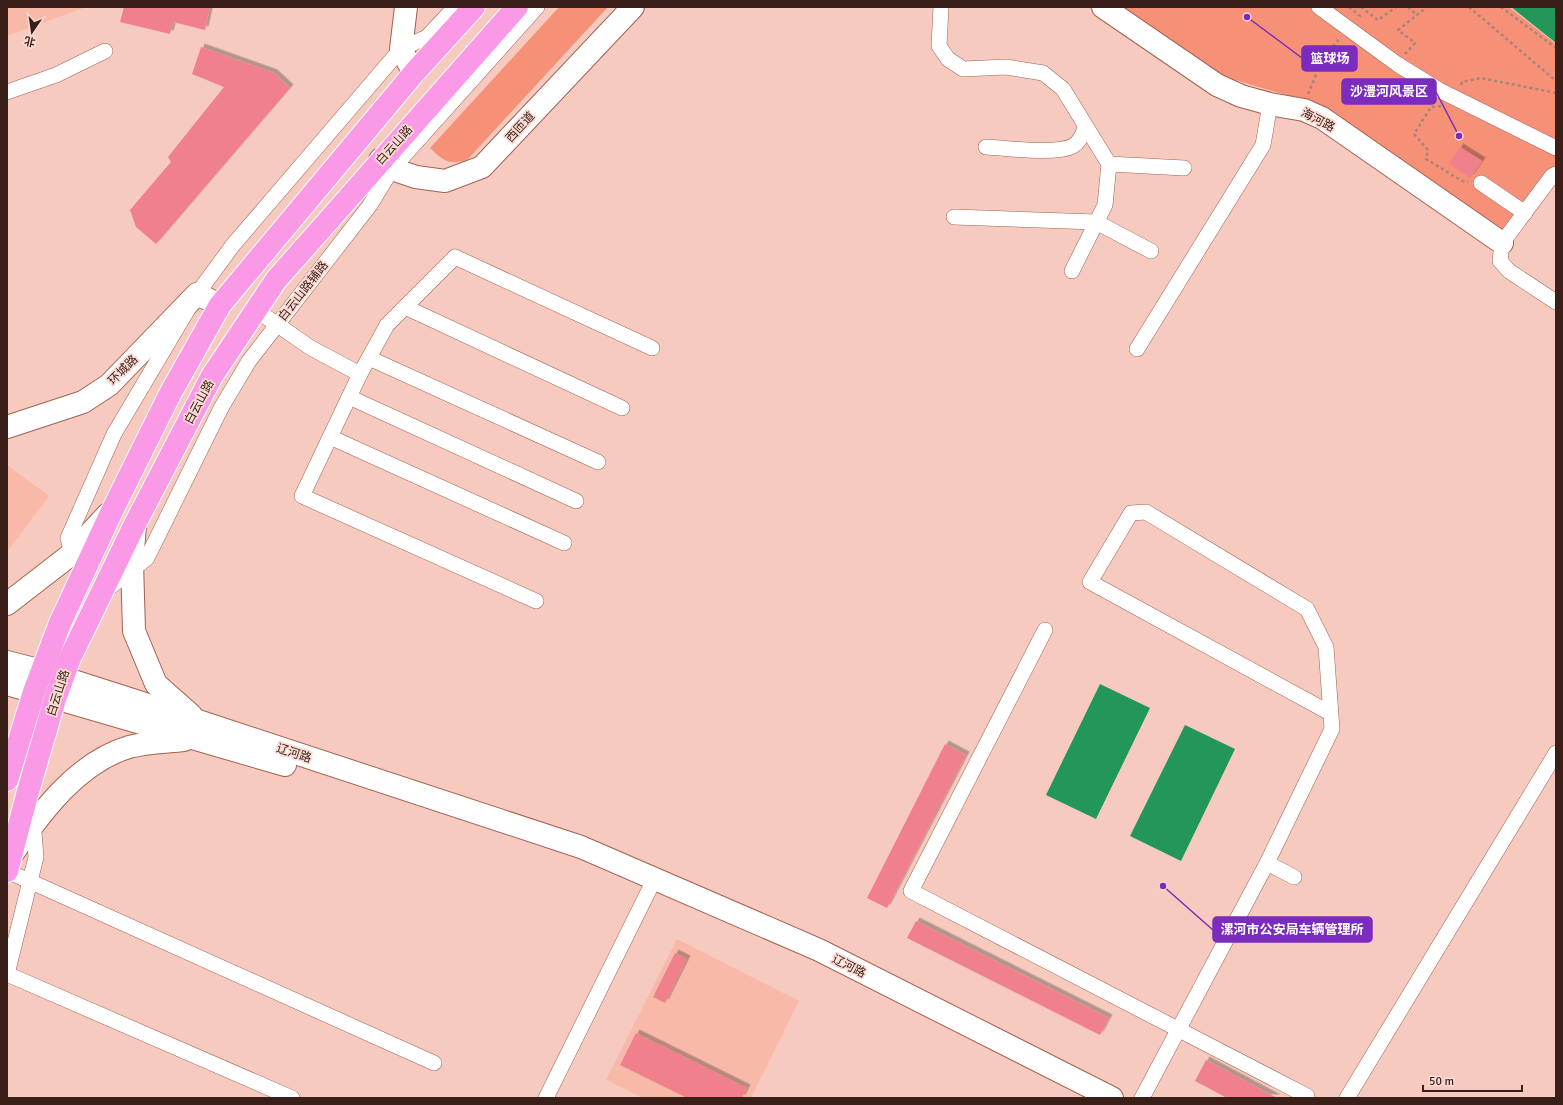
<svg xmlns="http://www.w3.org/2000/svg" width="1563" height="1105" viewBox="0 0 1563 1105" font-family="Signika,'Noto Sans SC',sans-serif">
	<defs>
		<filter id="shadow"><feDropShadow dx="3.5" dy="-3.5" stdDeviation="0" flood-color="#0004"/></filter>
	</defs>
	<rect width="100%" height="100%" fill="#f7cabf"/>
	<g fill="#f9b9a9">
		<path d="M7,7h79l-79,29z"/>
		<path d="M7,465l42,31 -42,56z"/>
		<path d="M677,939l122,62 -48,97h-108l-37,-18z"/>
	</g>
	<g fill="#f69077">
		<path d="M559,7h49l-141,153c-20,5 -23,1 -37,-12z"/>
		<path d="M1123,7h386l47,37v124l-51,64 -189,-128 -94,-28z"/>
	</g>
	<g fill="#239659">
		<path d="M1511,7h45v36z"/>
		<path d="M1100,684l50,24 -54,111 -50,-24z"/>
		<path d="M1185,725l50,24 -54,112 -51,-25z"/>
	</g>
	<g fill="#f0808c" filter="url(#shadow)">
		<path d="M124,7h86l-5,23 -32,-8 -3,12 -50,-12z"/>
		<path d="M201,47l73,26 16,15 -134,156 -20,-17 -6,-17 41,-48 -3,-5 56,-70 -32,-13z"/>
		<path d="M1460,147l22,14 -12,17 -21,-14z"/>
		<path d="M945,744l21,11 -79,153 -20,-10z"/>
		<path d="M916,921l193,97 -9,17 -193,-97z"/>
		<path d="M675,953l12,6 -22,44 -12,-6z"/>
		<path d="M636,1033l111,55 -5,10h-55l-67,-33z"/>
		<path d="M1206,1060l71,38h-50l-32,-17z"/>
	</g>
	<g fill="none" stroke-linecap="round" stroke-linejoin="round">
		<defs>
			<g id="street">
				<path d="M941,7l-2,39 9,13 15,10 43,-2 37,6 20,16 46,75 -4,41 -33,66"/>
				<path d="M1319,7l78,57 42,26 117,58"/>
				<path d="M7,92l49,-17 49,-24"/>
				<path d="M986,147c21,1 69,8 87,-1 7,-4 10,-12 12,-18"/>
				<path d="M1109,164l75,4"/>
				<path d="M1556,174l-4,2 -50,67 -2,18 9,10 47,31"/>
				<path d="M1481,183l44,30"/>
				<path d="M954,217l142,5 55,29"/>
				<path d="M405,307l217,101"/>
				<path d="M256,310l55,38 49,26"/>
				<path d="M1137,349l126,-204 7,-41"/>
				<path d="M369,358l229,104"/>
				<path d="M349,397l227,104"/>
				<path d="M330,437l234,106"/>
				<path d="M73,559l-5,-21 46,-104 83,-140 36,-49 168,-196 26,-12 28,-30"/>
				<path d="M105,591l42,-33 74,-150 28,-47 121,-156 22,-36 145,-162"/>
				<path d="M536,601l-234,-105 58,-122 27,-49 68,-68 197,91"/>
				<path d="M1045,630l-134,261 396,205"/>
				<path d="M1267,863l27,14"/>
				<path d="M7,871l427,192"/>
				<path d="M7,974l285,124"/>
				<path d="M7,974l29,-117 -3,-36"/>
				<path d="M546,1098l109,-220"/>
				<path d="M1142,1098l125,-235 65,-134 -6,-82 -19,-38 -161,-97 -15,1 -41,69 240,131"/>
				<path d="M1347,1098l209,-345"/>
			</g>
			<g id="secondary">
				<path d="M406,7l-5,42 13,24"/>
				<path d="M1103,7l114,78 24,11 29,8 34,6 18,8 180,125"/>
				<path d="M380,160l12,9 24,8 29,4 37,-14 151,-160"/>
				<path d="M7,427l76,-25 26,-17 88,-91 23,11"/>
				<path d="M135,526l-3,36 2,69 22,53 35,31"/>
				<path d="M7,604l62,-48 39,-42"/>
				<path d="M7,662l35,9 156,50 383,126 238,103 293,148"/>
				<path d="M7,684l278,81"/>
				<path d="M13,853c28,-41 65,-91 116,-106 17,-5 37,-5 55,-7"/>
			</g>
			<g id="highway">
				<path d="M7,780l27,-88 26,-69 52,-112 58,-117 50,-89 194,-232 60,-66"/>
				<path d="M7,871l20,-76 28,-96 15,-41 65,-134 77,-148 64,-96 241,-273"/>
			</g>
		</defs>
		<use href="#street" stroke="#a36252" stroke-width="16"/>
		<use href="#secondary" stroke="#a36252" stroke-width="24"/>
		<use href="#highway" stroke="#fff" stroke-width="24"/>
		<g stroke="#a9847a" stroke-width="2.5" stroke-dasharray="3 3" stroke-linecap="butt">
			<path d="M1349,7l11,9 -3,3"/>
			<path d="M1361,7l17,13 18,-13"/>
			<path d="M1408,7l9,8"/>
			<path d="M1469,7l87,74"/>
			<path d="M1501,7l55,41"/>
			<path d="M1405,54l10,-11 -17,-13 29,-23"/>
			<path d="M1461,85l1,-3 19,-4 75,15"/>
			<path d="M1308,94l14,-34 18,-22"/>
			<path d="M1441,106l-10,1 -17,27 14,16 -2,9 36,22 6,1"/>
		</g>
		<use href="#street" stroke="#fff" stroke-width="15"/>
		<use href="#secondary" stroke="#fff" stroke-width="22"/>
		<use href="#highway" stroke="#fa9ae7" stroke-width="22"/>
	</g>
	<g text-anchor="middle" stroke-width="3.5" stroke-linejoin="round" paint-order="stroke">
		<g font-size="12" fill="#3a1f18" stroke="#fadbd4">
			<text transform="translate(1318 120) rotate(28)" y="4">海河路</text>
			<text transform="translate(520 127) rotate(-47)" y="4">西匝道</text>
			<text transform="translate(394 145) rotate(-48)" y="4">白云山路</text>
			<text transform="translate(303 291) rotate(-52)" y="4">白云山路辅路</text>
			<text transform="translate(123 370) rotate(-45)" y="4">环城路</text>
			<text transform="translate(199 402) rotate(-62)" y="4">白云山路</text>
			<text transform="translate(58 693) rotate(-72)" y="4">白云山路</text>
			<text transform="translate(294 753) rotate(18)" y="4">辽河路</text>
			<text transform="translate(849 966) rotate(27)" y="4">辽河路</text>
		</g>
	</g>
	<path fill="none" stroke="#7b2cbf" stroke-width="1.5" d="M1247 17L1302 58M1459 136L1436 92M1163 886L1213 930"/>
	<g fill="#7b2cbf" stroke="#fadbd4" stroke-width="1.5">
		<circle cx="1247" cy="17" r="4"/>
		<circle cx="1459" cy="136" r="4"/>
		<circle cx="1163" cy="886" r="4"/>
	</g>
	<g fill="#7b2cbf" stroke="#7b2cbf" stroke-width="1.5">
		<rect x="1302" y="46" width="55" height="25" rx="4"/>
		<rect x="1342" y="79" width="94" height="25" rx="4"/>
		<rect x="1213" y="917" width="159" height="25" rx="4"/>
	</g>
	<g font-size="13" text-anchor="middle" font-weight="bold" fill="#fff">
		<text x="1330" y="63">篮球场</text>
		<text x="1389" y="96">沙澧河风景区</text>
		<text x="1292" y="934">漯河市公安局车辆管理所</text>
	</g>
	<rect width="1563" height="1105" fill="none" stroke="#3a1f18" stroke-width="16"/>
	<g transform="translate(32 32) rotate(193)" stroke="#fadbd4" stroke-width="3" paint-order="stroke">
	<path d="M0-3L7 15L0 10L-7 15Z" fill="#3a1f18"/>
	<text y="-6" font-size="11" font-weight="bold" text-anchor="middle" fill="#3a1f18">北</text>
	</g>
	<path d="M1423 1085v6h99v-6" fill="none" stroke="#3a1f18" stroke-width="2"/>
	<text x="1429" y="1085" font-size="12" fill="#3a1f18" stroke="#fadbd4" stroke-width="3" paint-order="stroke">50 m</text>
</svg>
